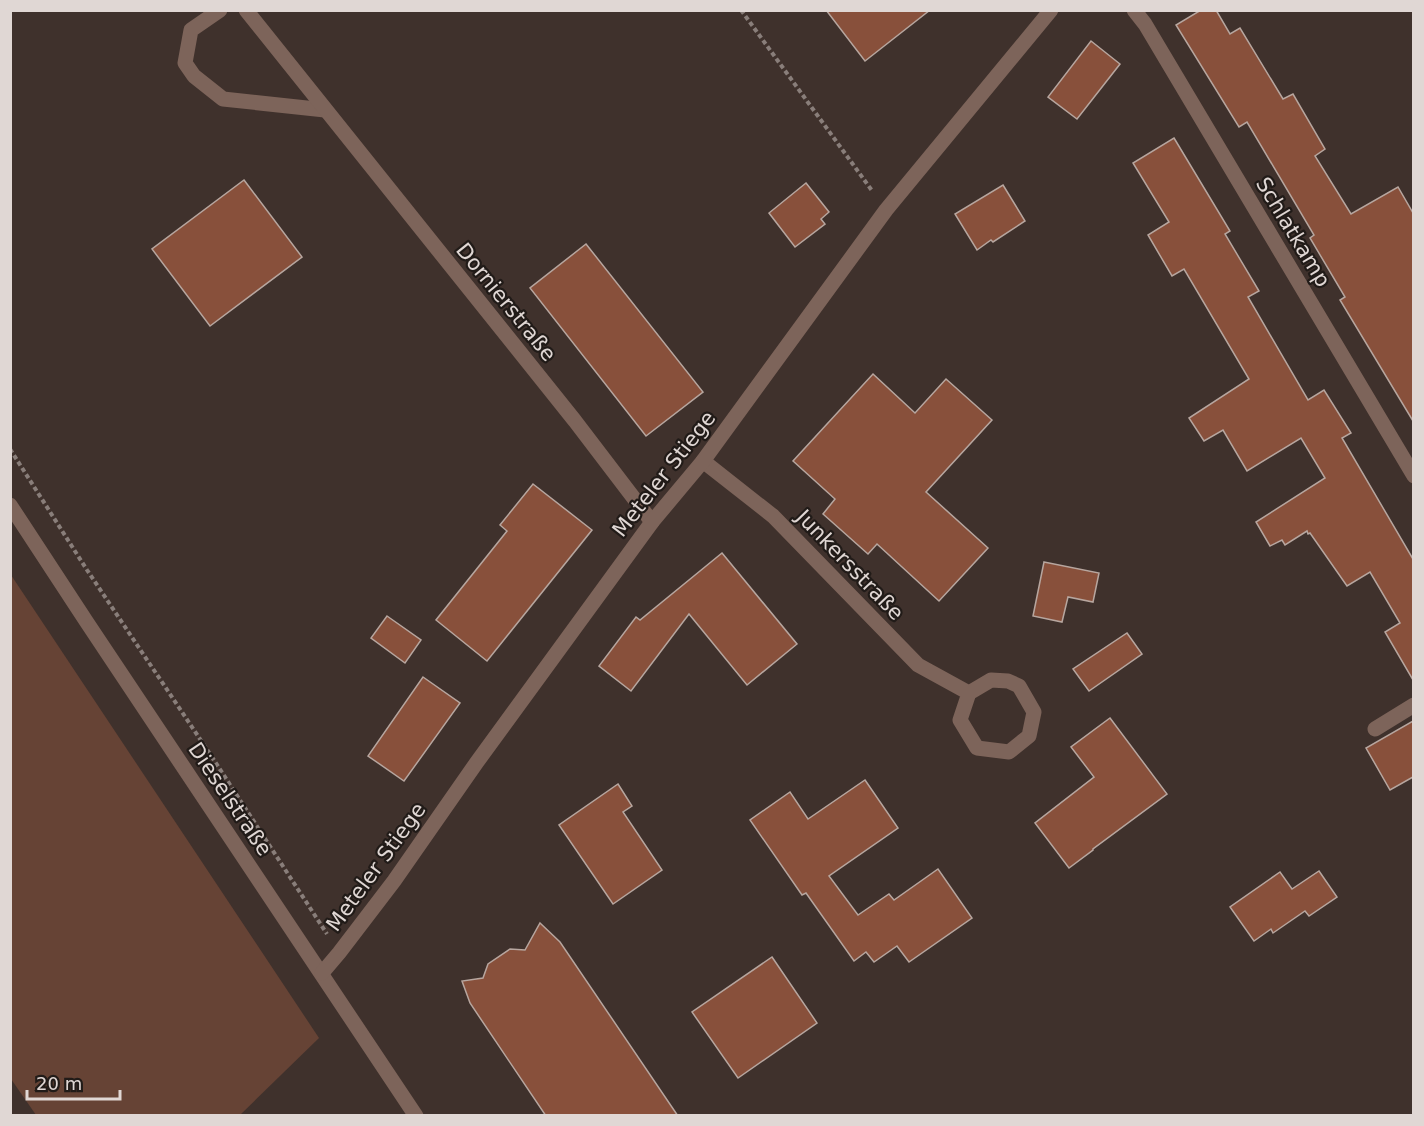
<svg xmlns="http://www.w3.org/2000/svg" width="1424" height="1126" viewBox="0 0 1424 1126" font-family="'DejaVu Sans',sans-serif">
	<rect width="100%" height="100%" fill="#3f312c"/>
	<path fill="#664335" d="M11,575l308,463 -79,77h-204l-25,-36z"/>
	<g fill="#88503b" stroke="#b7a69f" stroke-width="1.5">
		<path d="M826,10h104l-65,51z"/>
		<path d="M1201,10h15l14,24 10,-6 43,71 10,-5 32,55 -10,7 36,58 47,-27 15,26v208l-73,-121 5,-3 -35,-59 4,-3 -67,-113 -8,5 -63,-102z"/>
		<path d="M1091,41l29,23 -43,55 -29,-22z"/>
		<path d="M1174,138l56,93 -5,3 34,57 -11,6 60,103 16,-10 27,43 -9,5 71,121v121l-28,-48 15,-9 -30,-51 -23,14 -37,-53 -2,1 -1,-3 -22,14 -3,-5 -12,6 -14,-24 69,-44 -24,-40 -54,33 -24,-41 -19,11 -15,-23 60,-39 -65,-110 -12,7 -24,-41 21,-13 -36,-59z"/>
		<path d="M244,180l58,77 -92,69 -58,-77z"/>
		<path d="M806,183l23,29 -8,7 4,5 -30,23 -26,-34z"/>
		<path d="M1003,185l22,36 -32,21 -2,-2 -14,10 -22,-36z"/>
		<path d="M586,244l117,148 -57,44 -116,-148z"/>
		<path d="M873,374l42,39 31,-34 46,41 -66,72 62,56 -49,53 -62,-57 -9,10 -45,-40 12,-15 -42,-38z"/>
		<path d="M533,484l59,46 -105,131 -51,-41 71,-89 -7,-6z"/>
		<path d="M722,553l75,91 -50,41 -58,-71 -58,77 -32,-25 37,-49 4,3z"/>
		<path d="M1044,562l55,11 -6,29 -25,-5 -6,25 -29,-6z"/>
		<path d="M387,616l34,24 -16,23 -34,-25z"/>
		<path d="M1127,633l15,21 -53,37 -16,-22z"/>
		<path d="M423,677l37,26 -56,78 -36,-25z"/>
		<path d="M1110,718l57,76 -74,55v1l-24,18 -34,-45 59,-46 -23,-30z"/>
		<path d="M1413,721v56l-23,13 -24,-42z"/>
		<path d="M865,780l33,48 -69,48 29,39 31,-21 5,6 44,-31 34,49 -63,44 -12,-16 -23,16 -8,-10 -12,9 -48,-68 -4,2 -52,-75 40,-28 18,27z"/>
		<path d="M618,784l14,22 -9,6 39,58 -49,34 -54,-79z"/>
		<path d="M1319,871l18,26 -28,19 -4,-5 -32,22 -2,-4 -17,12 -24,-34 50,-35 12,17z"/>
		<path d="M540,923l20,19 118,174h-132l-76,-113 -8,-22 21,-3 5,-14 22,-15 15,1z"/>
		<path d="M772,957l45,66 -79,55 -46,-66z"/>
	</g>
	<g fill="none" stroke-linecap="round" stroke-linejoin="round">
		<g stroke="#897e7a" stroke-width="4" stroke-dasharray="4.5 3" stroke-linecap="butt">
			<path d="M741,10l132,182"/>
			<path d="M10,449l77,121 123,184 117,180"/>
		</g>
		<path stroke="#7d645a" stroke-width="15" d="M1375,729l39,-24"/>
		<g stroke="#7d645a" stroke-width="15">
			<path d="M220,10l-29,20 -6,33 9,13 29,23 102,11"/>
			<path d="M246,10l329,411 77,101"/>
			<path d="M1134,10l11,14 269,452"/>
			<path d="M703,461l70,55 145,149 51,28 -9,27 17,28 32,4 20,-16 5,-24 -15,-26 -11,-5 -17,-1 -22,13"/>
			<path d="M10,505l76,116 330,495"/>
			<path d="M322,973l17,-20 55,-72 83,-119 175,-240 51,-61 183,-251 165,-200"/>
		</g>
	</g>
	<g text-anchor="middle" stroke-width="4.5" stroke-linejoin="round" paint-order="stroke">
		<g font-size="21" fill="#e0d7d4" stroke="#211b18">
			<text transform="translate(1293 232) rotate(59)" y="7">Schlatkamp</text>
			<text transform="translate(506 302) rotate(51)" y="7">Dornierstraße</text>
			<text transform="translate(664 474) rotate(-52)" y="7">Meteler Stiege</text>
			<text transform="translate(850 565) rotate(46)" y="7">Junkersstraße</text>
			<text transform="translate(230 799) rotate(56)" y="7">Dieselstraße</text>
			<text transform="translate(376 867) rotate(-54)" y="7">Meteler Stiege</text>
		</g>
	</g>
	<rect width="1424" height="1126" fill="none" stroke="#e0d7d4" stroke-width="24"/>
	<path d="M27 1090v9h93v-9" fill="none" stroke="#e0d7d4" stroke-width="3"/>
	<text x="36" y="1090" font-size="18" fill="#e0d7d4" stroke="#211b18" stroke-width="4.5" paint-order="stroke">20 m</text>
</svg>
